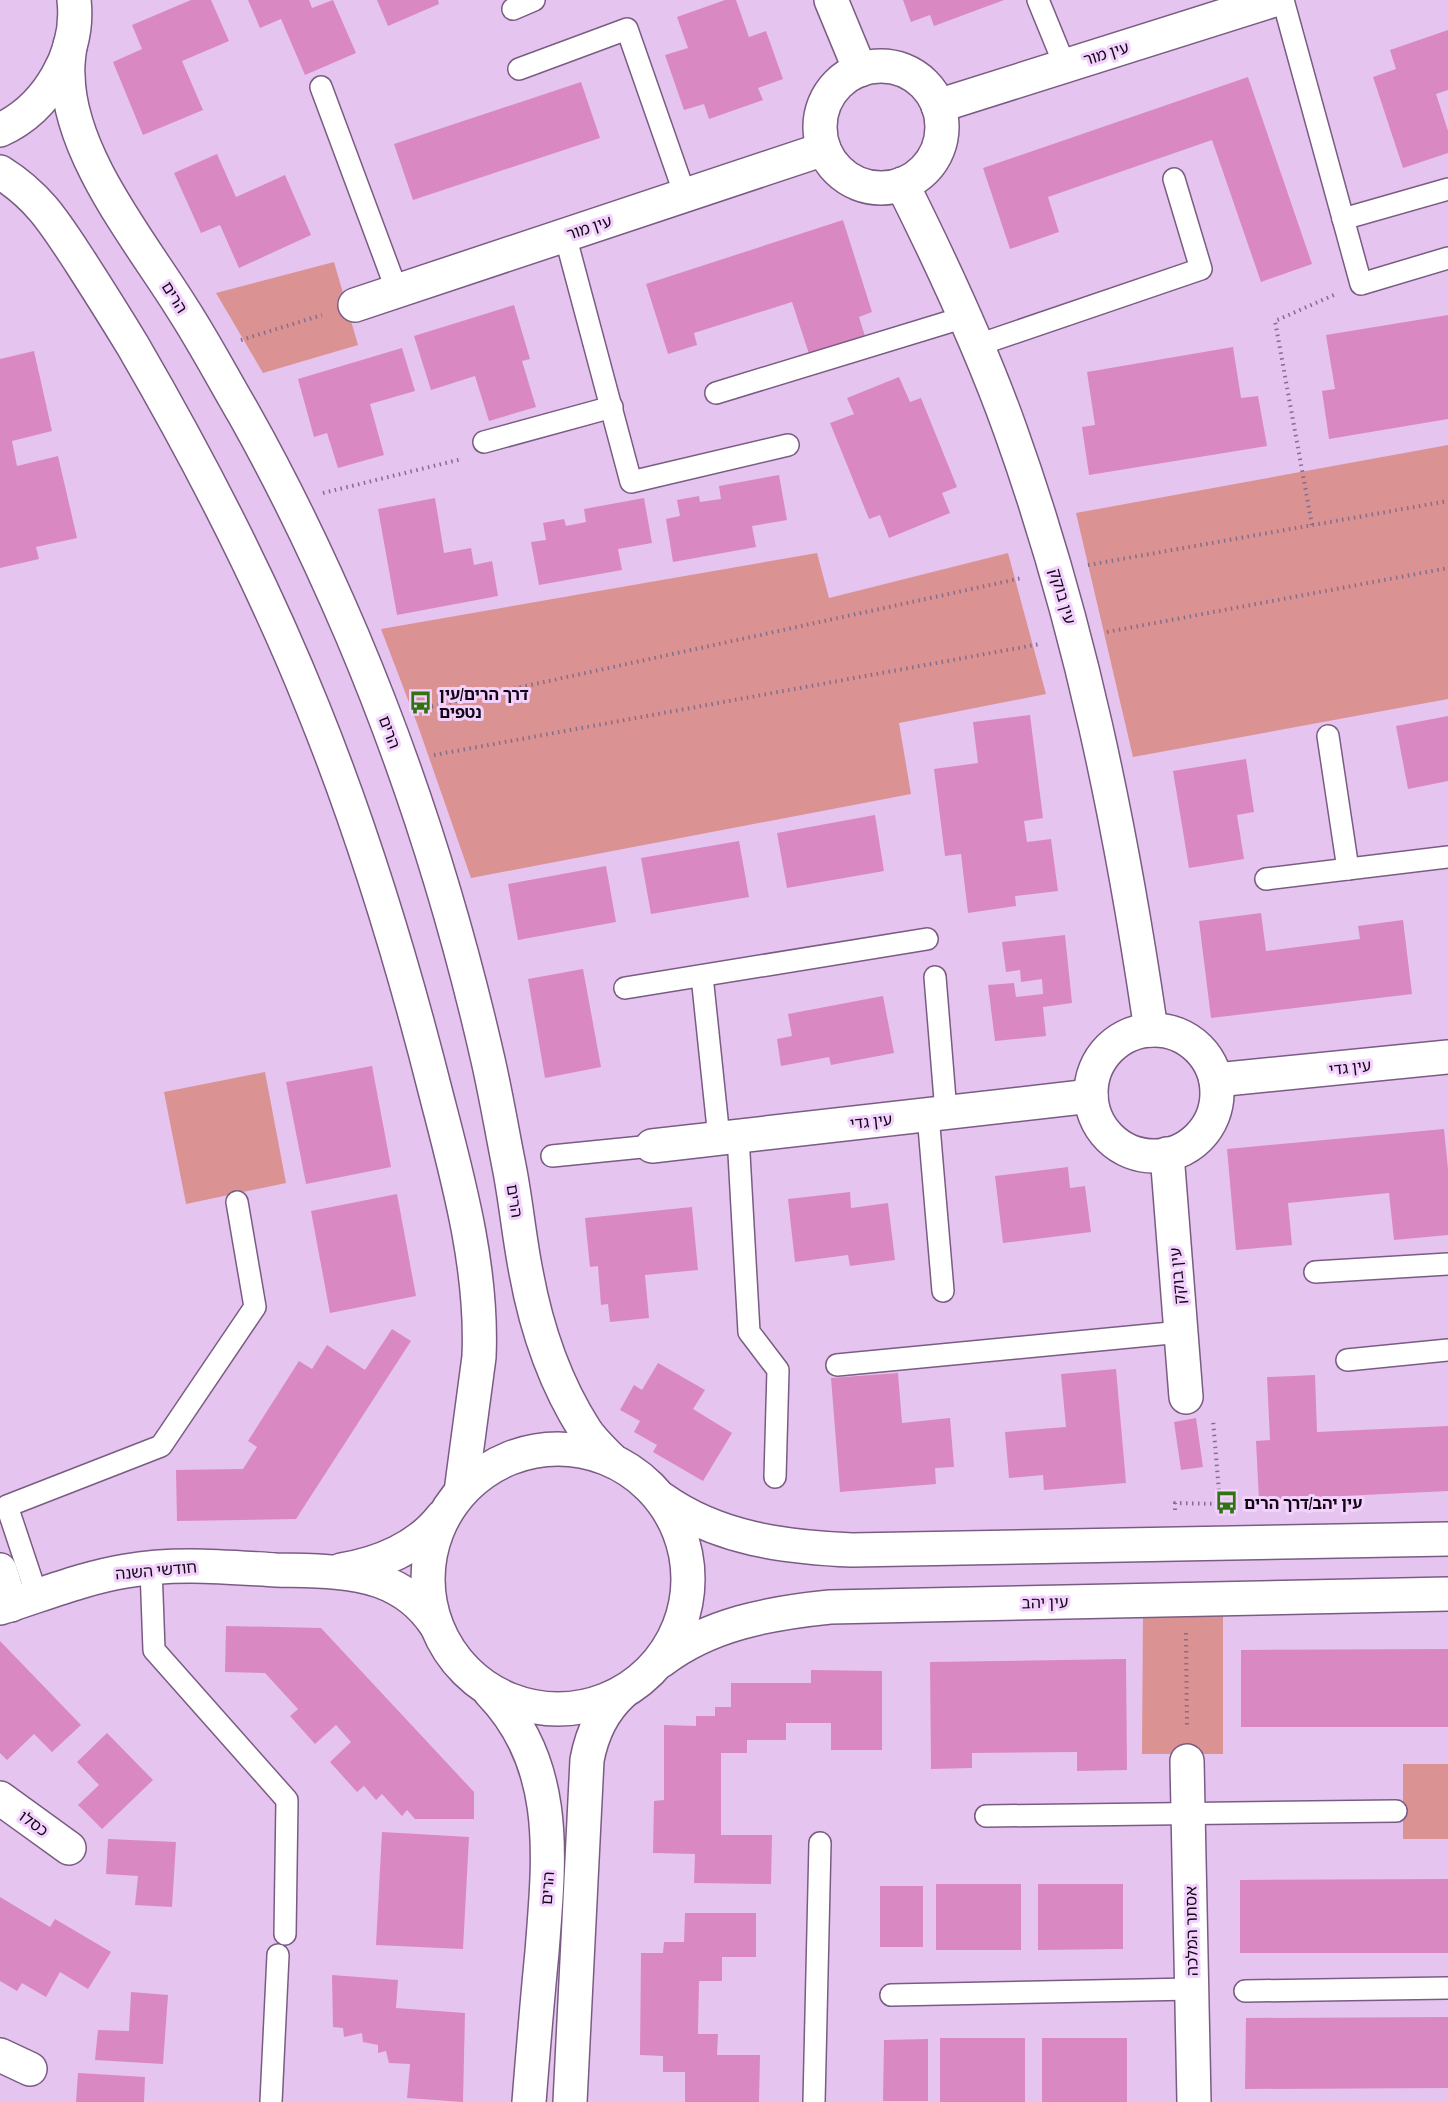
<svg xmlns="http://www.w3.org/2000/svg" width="1448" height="2102" viewBox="0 0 1448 2102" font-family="'Archivo Narrow','Noto Sans Hebrew',sans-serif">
	<rect width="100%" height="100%" fill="#e6c4f0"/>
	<g fill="#db9293">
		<path d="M334,262l24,83 -95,28 -47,-80z"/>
		<path d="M1448,445v254l-315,58 -57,-244z"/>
		<path d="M817,553l12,45 179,-45 38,141 -147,29 12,71 -440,84 -53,-152 -37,-97z"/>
		<path d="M265,1072l21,111 -100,21 -22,-112z"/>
		<path d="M1143,1611h80v143h-81z"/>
		<rect x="1403" y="1764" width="45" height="75"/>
	</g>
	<g fill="#da88c2">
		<path d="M191,0h20l18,41 -47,20 21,49 -60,25 -30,-73 29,-13 -10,-24z"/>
		<path d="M248,0h61l3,8 21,-8 23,53 -51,22 -24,-56 -21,9z"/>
		<path d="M377,0h61l1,4 -51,22z"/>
		<path d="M725,0h11l13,37 17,-6 17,48 -25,9 5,12 -54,19 -5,-15 -20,6 -19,-55 23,-7 -11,-31z"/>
		<path d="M903,0h101l-70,26 -4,-11 -19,7z"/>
		<path d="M1448,30v60l-12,4 12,37v22l-45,15 -30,-91 23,-8 -6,-19z"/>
		<path d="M1248,77l64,187 -51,18 -49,-142 -164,57 11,35 -49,17 -27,-81z"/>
		<path d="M581,82l19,56 -187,62 -19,-56z"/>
		<path d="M217,154l19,43 49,-22 26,60 -72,33 -19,-43 -19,8 -27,-60z"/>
		<path d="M843,220l29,92 -13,5 6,19 -56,18 -17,-52 -98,31 3,12 -29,9 -22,-70z"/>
		<path d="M514,305l16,54 -8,2 14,46 -47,14 -14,-45 -44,14 -17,-54z"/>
		<path d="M1448,315v104l-119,20 -7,-48 13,-2 -9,-54z"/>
		<path d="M1233,347l8,51 17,-2 9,50 -178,29 -7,-48 13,-2 -8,-53z"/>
		<path d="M402,348l13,43 -45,13 14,51 -46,13 -11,-35 -13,4 -16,-58z"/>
		<path d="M34,351l18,80 -40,10 5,25 41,-10 19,82 -41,9 3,12 -39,9v-209z"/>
		<path d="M899,377l11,25 11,-4 36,89 -15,6 8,20 -61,25 -9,-23 -11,4 -39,-96 24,-9 -7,-16z"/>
		<path d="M779,475l8,45 -35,6 4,21 -83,15 -7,-43 14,-3 -3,-16 22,-4 1,6 21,-3 -2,-13z"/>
		<path d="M435,498l9,55 27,-5 3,17 18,-4 6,35 -101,19 -19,-106z"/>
		<path d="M644,498l8,45 -34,6 4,21 -83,15 -8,-43 15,-2 -3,-17 21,-4 2,7 20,-4 -2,-13z"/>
		<path d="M1030,715l13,103 -19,3 3,21 24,-3 7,52 -43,5 1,10 -48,7 -7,-59 -16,2 -11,-87 44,-6 -5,-41z"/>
		<path d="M1448,716v65l-40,8 -12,-63z"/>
		<path d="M1246,759l8,53 -17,3 7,44 -55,9 -16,-97z"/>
		<path d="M875,815l9,56 -97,17 -10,-55z"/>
		<path d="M739,841l10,56 -98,17 -10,-56z"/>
		<path d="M606,866l10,56 -98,18 -10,-56z"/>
		<path d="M1261,913l5,38 94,-12 -2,-13 45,-6 9,74 -201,24 -12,-97z"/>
		<path d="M1065,935l7,68 -29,4 3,29 -51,5 -7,-56 26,-2 2,14 27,-3 -1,-15 -21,3 -1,-12 -14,2 -4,-30z"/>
		<path d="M583,969l18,98 -56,11 -17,-99z"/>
		<path d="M883,996l11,57 -63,12 -2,-8 -48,9 -4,-27 15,-3 -4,-22z"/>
		<path d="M372,1066l19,101 -85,17 -20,-102z"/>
		<path d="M1444,1129l4,40v66l-54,5 -5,-47 -101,10 4,42 -56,5 -9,-101z"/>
		<path d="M1068,1167l2,21 15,-2 6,46 -88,11 -8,-67z"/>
		<path d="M850,1192l1,16 37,-5 7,57 -45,6 -2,-11 -53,7 -7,-63z"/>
		<path d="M397,1194l19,102 -86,17 -19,-102z"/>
		<path d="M692,1207l6,63 -53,5 4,43 -39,4 -2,-18 -7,1 -3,-39 -8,1 -5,-49z"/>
		<path d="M392,1329l19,12 -115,178 -119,2 -1,-51 67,-1 14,-22 -9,-6 51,-80 13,8 15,-24 38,25z"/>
		<path d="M658,1363l47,27 -12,19 39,24 -29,48 -50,-29 4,-7 -23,-13 6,-11 -20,-11 14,-25 8,5z"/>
		<path d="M1116,1369l10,114 -82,7 -1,-15 -34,3 -4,-46 61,-5 -5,-53z"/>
		<path d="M898,1373l4,50 48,-5 4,49 -19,1 1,16 -96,8 -9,-114z"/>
		<path d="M1315,1375l2,57 131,-6v65l-189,9 -3,-59 14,-1 -3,-63z"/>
		<path d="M1196,1418l7,49 -22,3 -7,-48z"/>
		<path d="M226,1626l95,2 153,164v27h-59l-8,-9 -5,6 -20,-22 -6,6 -12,-14 -7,6 -27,-30 21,-20 -15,-17 -21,19 -25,-28 8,-7 -33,-36 -40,-1z"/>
		<path d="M0,1641l81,84 -29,27 -18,-18 -27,26 -7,-7z"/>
		<path d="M1448,1649v78h-207v-77z"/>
		<path d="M1126,1659l1,111 -50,1v-19l-105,1v15l-41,1 -1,-107z"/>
		<path d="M811,1670l71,1v79h-51v-27h-45v17h-39v13h-26v82h51l-1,49 -77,-1 1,-29 -42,-1 1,-52 10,-1v-75l32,1v-10h19v-9h16v-24h80z"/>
		<path d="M107,1733l46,47 -51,49 -24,-24 21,-20 -22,-23z"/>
		<path d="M382,1832l87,5 -6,112 -87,-4z"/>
		<path d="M108,1839l68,3 -4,65 -37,-2 3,-29 -32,-2z"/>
		<path d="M1448,1879v74h-208v-73z"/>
		<rect x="936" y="1884" width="85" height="66"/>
		<path d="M1038,1884h85v65l-85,1z"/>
		<rect x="880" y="1886" width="43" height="61"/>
		<path d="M0,1897l50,30 5,-8 56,33 -23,37 -28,-17 -14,25 -24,-14 -5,8 -17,-10z"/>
		<path d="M685,1913h71v44h-34v24h-23l-1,53h20l-1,21h43l-1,47h-74v-30h-22v-16l-23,-1 1,-102h22l1,-11h20z"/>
		<path d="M332,1975l66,5 -2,28 69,5 -2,89 -56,-4 3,-34 -21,-1 -3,-12 -8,2v-8l-15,-3 -1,-9 -18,4 -1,-9 -10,-1z"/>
		<path d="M131,1992l37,3 -5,69 -68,-4 3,-30 31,1z"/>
		<path d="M1448,2017v71l-203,1 1,-71z"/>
		<rect x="940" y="2038" width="85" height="64"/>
		<rect x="1042" y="2038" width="85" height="64"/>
		<path d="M928,2039v62h-45l1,-61z"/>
		<path d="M78,2073l67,4 -1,25h-68z"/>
	</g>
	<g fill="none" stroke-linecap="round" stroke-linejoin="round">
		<defs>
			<g id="service">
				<path d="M1038,0l27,66"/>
				<path d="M1283,0l78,284 87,-26"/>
				<path d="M513,9l21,-9"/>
				<path d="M519,69l108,-40 58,166"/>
				<path d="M321,87l76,204"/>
				<path d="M1343,219l105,-30"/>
				<path d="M565,235l66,247 157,-37"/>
				<path d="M978,345l223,-76 -27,-90"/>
				<path d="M716,393l249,-76"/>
				<path d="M484,442l128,-35"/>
				<path d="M1328,736l20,133"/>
				<path d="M1266,879l182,-22"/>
				<path d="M702,976l17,162"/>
				<path d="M935,977l11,135"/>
				<path d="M625,988l302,-49"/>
				<path d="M928,1115l15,176"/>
				<path d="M738,1136l11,196 29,38 -3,107"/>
				<path d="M552,1156l100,-10"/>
				<path d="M1315,1272l133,-8"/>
				<path d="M1347,1360l101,-10"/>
				<path d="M837,1365l344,-33"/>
				<path d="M151,1568l3,82 133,150 -2,134"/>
				<path d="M37,1596l-30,-90 154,-60 94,-139 -18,-105"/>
				<path d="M986,1816l410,-5"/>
				<path d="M1245,1991l203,-3"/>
				<path d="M891,1995l301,-6"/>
				<path d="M271,2102l7,-147"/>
				<path d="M814,2102l6,-259"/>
			</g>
			<g id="minor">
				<path d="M831,0l29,70"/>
				<circle cx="881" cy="127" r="61"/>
				<path d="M938,106l336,-106"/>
				<path d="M902,184c40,80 78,161 108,245 70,195 111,396 141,601"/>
				<path d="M355,305l469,-156"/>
				<circle cx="1154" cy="1093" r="63"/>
				<path d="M1216,1080l232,-23"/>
				<path d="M652,1146l439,-50"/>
				<path d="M1167,1154l19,243"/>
				<path d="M0,1570l11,35"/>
				<path d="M1187,1761l7,341"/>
				<path d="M0,1798l69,50"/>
				<path d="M0,2055l30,14"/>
			</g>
			<g id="tertiary">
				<path d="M70,45c-1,10 -3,20 -2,30 1,80 73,167 114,233 22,34 41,70 62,106 40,71 76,146 108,221 58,137 103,280 136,425 8,35 14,71 21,106 7,35 10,71 17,106 10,55 29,111 59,158 7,11 17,20 26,29"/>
				<path d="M0,130c48,-22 80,-78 74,-130"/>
				<path d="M0,172c40,25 56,53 81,91 18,28 35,55 52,83 68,117 130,237 180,362 51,126 90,255 123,386 22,85 47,174 43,263l-18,135"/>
				<circle cx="558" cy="1579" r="130"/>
				<path d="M662,1499c56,40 123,48 190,51l596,-11"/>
				<path d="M341,1570c38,-6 77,-22 101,-53"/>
				<path d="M0,1608c42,-13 83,-30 126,-37 49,-9 100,-4 150,-1 34,1 71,0 104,11 24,9 41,22 56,44"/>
				<path d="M661,1661c48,-37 109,-48 169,-54l618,-13"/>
				<path d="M490,1692c71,73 59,168 52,260 -5,50 -9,100 -13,150"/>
				<path d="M570,2102l17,-342c5,-27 16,-50 36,-68"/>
			</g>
		</defs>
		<use href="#service" stroke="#7a5c83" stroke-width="24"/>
		<use href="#minor" stroke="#7a5c83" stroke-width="36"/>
		<use href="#tertiary" stroke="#7a5c83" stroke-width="36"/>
		<g stroke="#856d8c" stroke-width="4" stroke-dasharray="1.5 4.5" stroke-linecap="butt">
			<path d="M241,340l81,-25"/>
			<path d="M323,493l139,-34"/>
			<path d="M1312,525l-37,-204 61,-27"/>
			<path d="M1088,565l360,-64"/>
			<path d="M1107,632l341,-64"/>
			<path d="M420,709l602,-131"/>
			<path d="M434,755l606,-111"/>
			<path d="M1175,1510v-7l45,1 -7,-84"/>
			<path d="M1186,1633l1,94"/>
		</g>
		<use href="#service" stroke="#fff" stroke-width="21"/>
		<use href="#minor" stroke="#fff" stroke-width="33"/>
		<use href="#tertiary" stroke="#fff" stroke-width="33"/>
	</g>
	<defs>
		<symbol id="bus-bare" viewBox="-9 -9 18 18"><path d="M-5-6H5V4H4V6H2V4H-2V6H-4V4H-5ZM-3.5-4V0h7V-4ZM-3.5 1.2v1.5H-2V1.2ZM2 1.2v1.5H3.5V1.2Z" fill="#307412" stroke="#f3d1fd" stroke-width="2.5" paint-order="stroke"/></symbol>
	</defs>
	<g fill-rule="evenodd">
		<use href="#bus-bare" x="404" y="686" width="33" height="33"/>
		<use href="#bus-bare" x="1210" y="1486" width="33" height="33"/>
	</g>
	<g text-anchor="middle" stroke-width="6" stroke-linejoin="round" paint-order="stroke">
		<g font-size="16" fill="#120615" stroke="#f3d1fd">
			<text transform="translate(1106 53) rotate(-17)" y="6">עין מור</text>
			<text transform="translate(589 227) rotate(-18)" y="6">עין מור</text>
			<text transform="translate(175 297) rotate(58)" y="6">הרים</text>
			<text transform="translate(1063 596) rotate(74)" y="6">עין בוקק</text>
			<text transform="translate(390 732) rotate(69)" y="6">הרים</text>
			<text transform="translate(1350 1067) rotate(-6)" y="6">עין גדי</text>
			<text transform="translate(871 1121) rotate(-6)" y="6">עין גדי</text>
			<text transform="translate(515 1201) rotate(81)" y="6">הרים</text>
			<text transform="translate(1177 1276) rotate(-95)" y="6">עין בוקק</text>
			<text transform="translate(156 1570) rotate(-5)" y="6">חודשי השנה</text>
			<text transform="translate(1045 1602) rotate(-1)" y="6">עין יהב</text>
			<text transform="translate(34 1823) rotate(36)" y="6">כסלו</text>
			<text transform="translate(547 1888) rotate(-86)" y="6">הרים</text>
			<text transform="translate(1191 1931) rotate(-91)" y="6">אסתר המלכה</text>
		</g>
		<g font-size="16" font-weight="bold" fill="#120615" stroke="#f3d1fd" text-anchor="start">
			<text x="439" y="700">דרך הרים/עין<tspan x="439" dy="18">נטפים</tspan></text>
			<text x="1244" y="1509">עין יהב/דרך הרים</text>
		</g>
	</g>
</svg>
